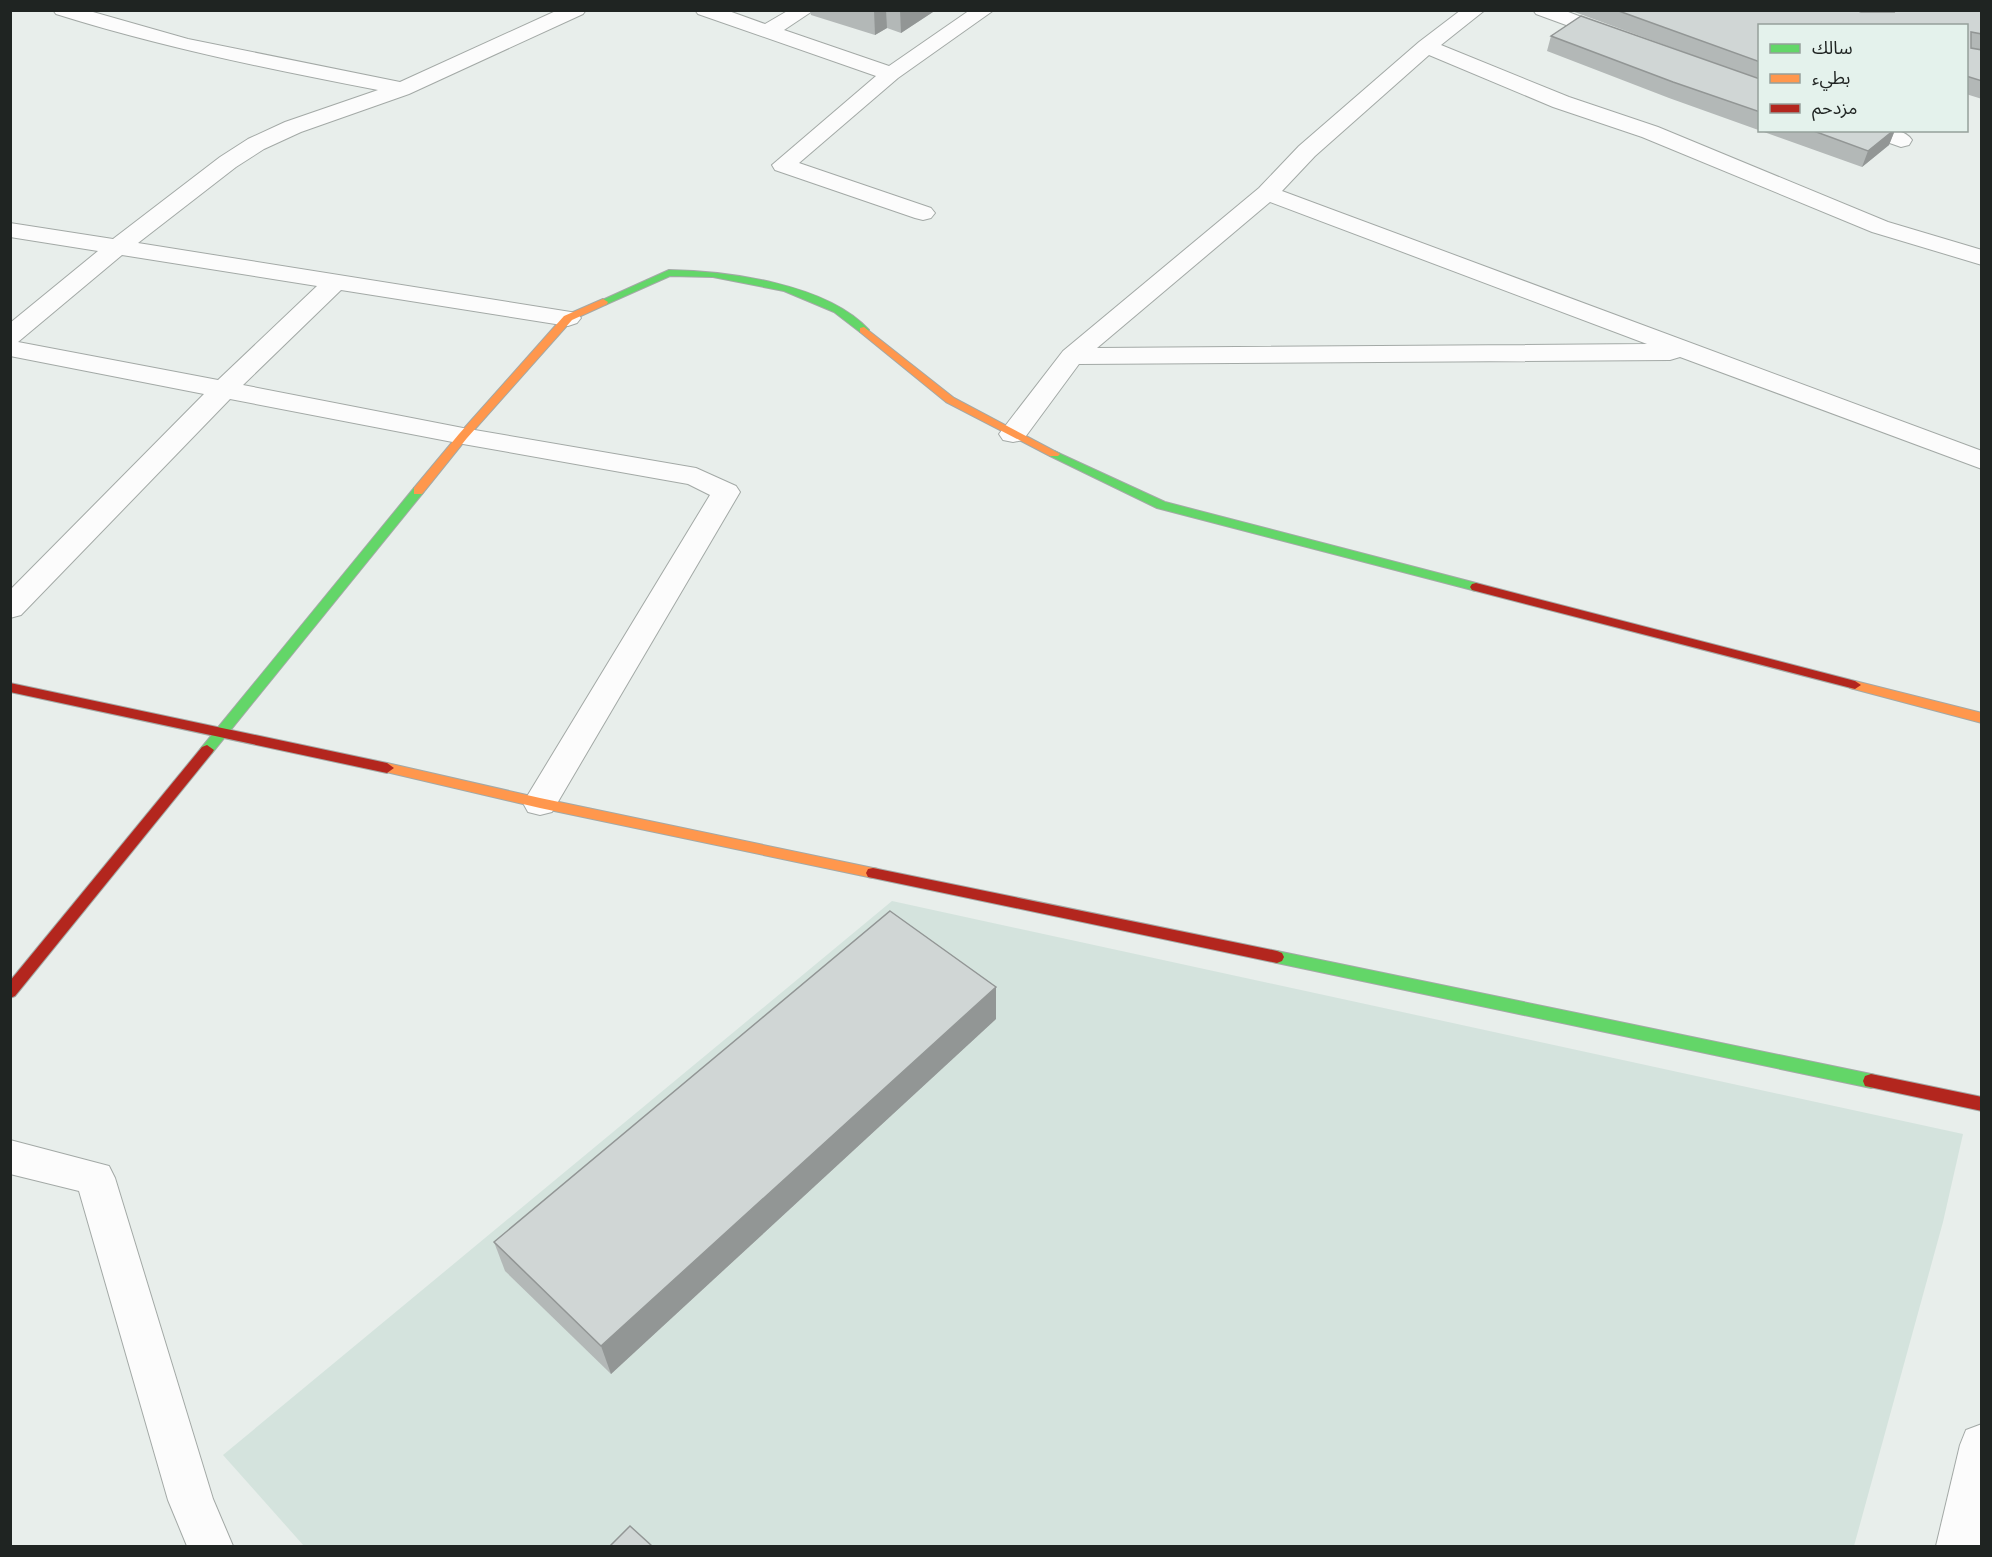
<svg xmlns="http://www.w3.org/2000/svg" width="1992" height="1557" viewBox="0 0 1992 1557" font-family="'Noto Sans','Noto Sans Arabic',sans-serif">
	<rect width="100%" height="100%" fill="#e8eeeb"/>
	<path fill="#d4e3dd" d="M892,901l1071,233 -20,88 -89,324h-1550l-81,-91z"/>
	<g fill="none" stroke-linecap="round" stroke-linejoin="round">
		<defs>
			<g id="street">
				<path d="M53,10h33l102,29 212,43 158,-72h28l-3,4 -174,80 -108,38 -37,17 -28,18 -98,76 439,70 4,5 -4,5 -9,3 -227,-36 -98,95 220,43 233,40 40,18 4,6 -188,320 -12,3 -12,-3 -5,-9 187,-308 -22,-11 -225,-40 -233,-45 -209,216 -11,3v-28l194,-196 -194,-38v-33l88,-72 -88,-14v-14l103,16 107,-82 28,-18 37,-17 93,-32c-109,-21 -217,-43 -322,-76zM122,255l195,31 -99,94 -200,-38z"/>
				<path d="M695,10h31l39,14 24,-14h25l-30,20 105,36 81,-56h24l-96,68 -99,85 132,45 4,5 -4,5 -8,2 -8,-2 -140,-48 -3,-5 104,-89 -178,-62z"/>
				<path d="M1461,10h24l-44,35 128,52 89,30 230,95 94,28v15l-110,-33 -230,-95 -89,-30 -124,-52 -114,101 -33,35 700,260v18l-302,-112 -10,3 -591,4 -56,76 -10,2 -10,-2 -4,-6 64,-83 196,-163 40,-42 120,-104zM1270,202l377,142 -550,4z"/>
				<path d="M1533,10h30l58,22 3,4 -3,4h-14l-71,-26z"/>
				<path d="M1864,130c15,0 39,-4 48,10l-3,5 -8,2 -34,-12z"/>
				<path d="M10,1140l99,26 6,12 98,321 20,47h-46l-19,-46 -89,-309 -69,-17z"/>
				<path d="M1982,1424v122h-46l24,-101 6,-15z"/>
			</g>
			<g id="fast">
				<path d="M669,270c59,1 158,14 200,60l-1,2h-8l-26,-20 -50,-21 -71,-14 -43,-1 -63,28 -4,1 -5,-3z"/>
				<path d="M1054,451l111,51 311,81 6,4 -6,4 -319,-83 -107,-52v-4z"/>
				<path d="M418,487l6,4 -2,3 -210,259h-10l-2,-3 2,-3 212,-259z"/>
				<path d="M1277,951l594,123 6,2 2,5 -2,5 -6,2 -594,-125 -5,-2 -2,-4 2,-4z"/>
			</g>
			<g id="slow">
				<path d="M603,299l5,3 -1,2 -35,16 -105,118 -45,56h-8v-6l45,-54 105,-118z"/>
				<path d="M864,327l90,71 106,56 -2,2h-8l-104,-54 -86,-70v-4z"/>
				<path d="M1855,681l127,32v10l-132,-35 -1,-3 1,-3z"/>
				<path d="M387,763l153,35 333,70 5,1 2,4 -2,4 -5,1 -333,-70 -158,-37 -2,-3 2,-3z"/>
			</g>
			<g id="jam">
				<path d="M1476,583l379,98 6,4 -6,4 -383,-99 -2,-3 2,-3z"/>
				<path d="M10,683l377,80 7,5 -7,5 -377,-81z"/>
				<path d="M207,745l7,5 -2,3 -197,243 -5,2v-17l192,-234z"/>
				<path d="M873,868l404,83 5,2 2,4 -2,4 -5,2 -404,-85 -5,-1 -2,-4 2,-4z"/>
				<path d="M1871,1074l111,23v14l-117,-25 -2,-5 2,-5z"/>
			</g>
		</defs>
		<use href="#street" stroke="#a3a9a6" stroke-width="2"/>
		<use href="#fast" stroke="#a3a9a6" stroke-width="2"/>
		<use href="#slow" stroke="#a3a9a6" stroke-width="2"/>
		<use href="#jam" stroke="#a3a9a6" stroke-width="2"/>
		<use href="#street" fill="#fcfcfc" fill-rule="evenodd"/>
		<use href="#fast" fill="#63d668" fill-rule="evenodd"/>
		<use href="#slow" fill="#ff974d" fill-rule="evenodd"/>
		<use href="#jam" fill="#b3261e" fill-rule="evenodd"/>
	</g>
	<g fill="#b3b8b7">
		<path d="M810,10h126l-35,23 -14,-5 -12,7 -64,-20z"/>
		<path d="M1569,10h286l6,2h5l-5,-2h121v89l-16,-5v-68h-206v104h135l-6,15 -27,22 -193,-69 -122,-47 4,-15 193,38z"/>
		<path d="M996,1019l-385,355 -106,-103 -11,-29z"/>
	</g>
	<g fill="#929695">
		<path d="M874,10h12l1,18 -12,7z"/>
		<path d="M900,10h36l-35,23z"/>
		<path d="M1894,130h1l-6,15 -27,22 6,-16z"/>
		<path d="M996,987v32l-385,355 -10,-28z"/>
	</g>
	<g fill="#d0d6d5" stroke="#929695" stroke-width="1.5">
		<path d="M1616,10h239l6,2h33l-1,-2h89v24l-11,-2v16l11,2v31l-16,-5v-50h-206v36z"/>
		<path d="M1581,16l179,63v33l-87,-30 -122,-46z"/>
		<path d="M1811,130h83l-26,21z"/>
		<path d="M890,911l106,76 -395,359 -107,-104z"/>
		<path d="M630,1526l22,20h-42z"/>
	</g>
	<rect width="1992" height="1557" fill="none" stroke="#1f2422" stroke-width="24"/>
	<rect x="1758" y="24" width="210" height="108" fill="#e4f2ec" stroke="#95a09b" stroke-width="1.5"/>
	<rect x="1770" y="44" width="30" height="9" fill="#63d668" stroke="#95a09b" stroke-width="1.5"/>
	<text x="1812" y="54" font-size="18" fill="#1f2422">سالك</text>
	<rect x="1770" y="74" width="30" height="9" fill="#ff974d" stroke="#95a09b" stroke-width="1.5"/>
	<text x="1812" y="84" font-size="18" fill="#1f2422">بطيء</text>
	<rect x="1770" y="104" width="30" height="9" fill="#b3261e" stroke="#95a09b" stroke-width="1.5"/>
	<text x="1812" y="114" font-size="18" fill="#1f2422">مزدحم</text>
</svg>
